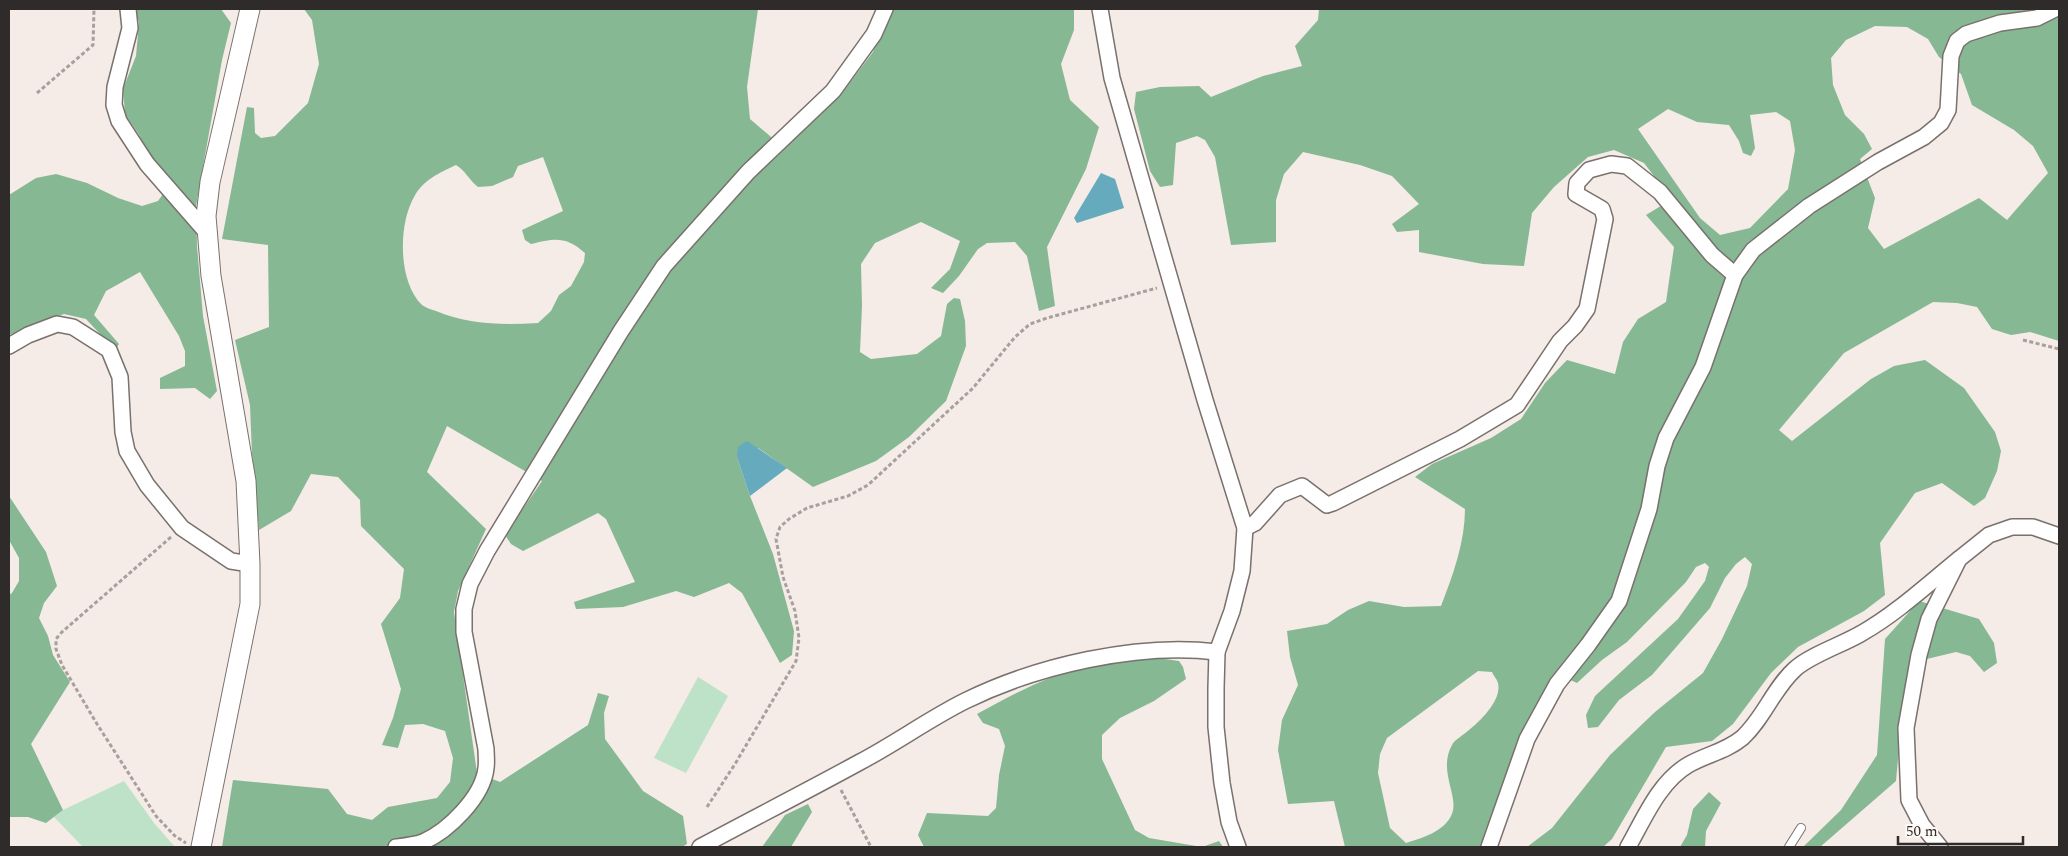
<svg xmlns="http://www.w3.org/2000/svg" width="2068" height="856" viewBox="0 0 2068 856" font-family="Spectral,serif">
	<rect width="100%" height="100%" fill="#f5ebe7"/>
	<g fill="#bee2c7">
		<path d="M698,677l30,19 -42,77 -32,-15z"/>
		<path d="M124,781l30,42 21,24h-92l-29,-30 9,-7z"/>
	</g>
	<g fill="#85b893" fill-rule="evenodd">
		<path d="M135,9h86l10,14 -9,37 -26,146 1,40 6,70 14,75 -7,8 -15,-11 -35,1v-11l25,-12v-15l-6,-15 -39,-64 -34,19 -12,24 25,29 -4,6 -29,-31 -22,-5 -55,21v-140l27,-17 20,-4 31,9 31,15 24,8 16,-5 5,-7 1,-14 -26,-47 -13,-19 -2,-25 13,-33 3,-33z"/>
		<path d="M304,9h454l-11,78 3,32 20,17 12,14 60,-57 31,-41 17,-43h184v21l-13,34 9,36 29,27 -13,42 -39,78 8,59 -16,5 -12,-55 -12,-14 -28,1 -9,6 -19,27 -16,17 -12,-5 19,-19 10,-28 -39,-19 -46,21 -14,21 1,42 -2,46 11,7 46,-5 24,-18 6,-32 7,-6 6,1 5,22 1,25 -20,55 -37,36 -33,24 -63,26 -55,-39 -21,9 13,39 23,58 21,77 -2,24 -12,8 -38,-70 -13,-10 -35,14 -18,-6 -53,16 -47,2 -2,-7 61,-20 -29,-63 -8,-6 -75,38 -12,-7 -6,-9 37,-54 -95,-55 -20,46 59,57 -28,62 -4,21 23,161 23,9 88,-57 10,-32 11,3 -5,17 1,26 38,52 40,25 4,28 -5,3h-460l11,-67 95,9 19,25 25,6 16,-13 49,-9 13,-16 3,-24 -8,-27 -22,-7 -18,1 -7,23 -16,-3 11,-27 8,-29 -20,-65 19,-26 4,-29 -43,-43 -1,-26 -22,-23 -27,-3 -20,37 -32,19 -7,-76 -2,-49 -15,-65 34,-13 -1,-82 -46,-6 25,-132 7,1 1,25 6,5 14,-2 33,-33 11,-39 -7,-44zM543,157l20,54 -41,19 3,10 6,4c24,-6 35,-8 54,9l-1,9 -13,24 -12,9 -8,16 -13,12c-35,2 -69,2 -102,-12 -4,-1 -10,-3 -14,-6 -24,-23 -24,-80 -8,-108 9,-17 25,-24 42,-32 10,6 13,15 22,22l14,-1 21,-9 5,-11z"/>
		<path d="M1319,9h740v332l-29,-9 -19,3 -19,-6 -15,-22 -20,-4 -24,-1 -89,51 -65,77 13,11 79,-62 23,-13 31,-6 39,28 31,44 6,19 -4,20 -12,27 -11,8 -32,-23 -27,10 -35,50 5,52 -21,16 -66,36 -27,26 -38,51 -21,17 -46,6 -54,92 -9,8h-76l25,-19 58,-73 45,-43 48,-39 19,-34 25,-53 5,-22 -7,-7 -9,7 -11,14 -15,30 -58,67 -33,25 -21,27 -10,1 -2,-13 9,-19 83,-77 27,-38 4,-14 -4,-4 -9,4 -10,15 -59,60 -25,18 -25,23 -20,-9 -39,65 -32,95 13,13h-154l-11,-46 -46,3 -10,-54 4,-30 16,-35 -8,-28 -3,-26 40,-7 21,-14 21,-9 35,6 37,-1c12,-31 24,-64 24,-97l-50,-32 17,-13 59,-26 30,-19 24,-36 22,-23 48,14 8,-32 15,-23 28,-17 8,-55 -28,-32 18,-11v-15l-20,-26 -30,-13 -26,7 -34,30 -22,26 -8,53 -41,-2 -64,-12v-22l-22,2 -5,-8 27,-20 -27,-28 -32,-11 -57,-13 -19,22 -8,26v42l-45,3 -16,-88 -10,-17 -8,-4 -21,7 -3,42 -13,2 -10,-16 -16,-62 2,-17 24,-5 39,-1 12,11 52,-21 39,-10 -7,-20 23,-26zM1875,26l32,1 21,12 11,18 22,17 11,31 42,25 19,16 15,27 -41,47 -28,-22 -95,51 -16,-21 7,-30 -15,-39 12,-10 -8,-15 -19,-19 -12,-30 -2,-27 15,-18zM1668,109l29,13 32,3 10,16 4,12 8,3 4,-8 -5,-33 26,-3 14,9 5,29 -7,39 -38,39 -30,7 -20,-17 -62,-89zM1478,671l14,1c1,3 5,7 6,11 4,17 -17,37 -29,47 -5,5 -14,9 -17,15 -15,27 9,53 -1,71 -8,16 -29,22 -45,27l-16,-15 -12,-55 2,-19 7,-16z"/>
		<path d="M9,496l37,56 11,34 -13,17 -5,15 9,18 5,19 17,27 -39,62 32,66 -17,13 -18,-6h-19v-222l3,-2 7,-12v-23l-10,-18z"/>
		<path d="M1919,601l60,18 15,24 3,20 -13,9 -14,-16 -14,-4 -46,11 -6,30 -8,88 -76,66h-17l38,-37 36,-55 8,-116z"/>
		<path d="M1158,658l21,3 4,6 3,12 -32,22 -34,17 -18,17v24l33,71 14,8 53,9 17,-6 4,6h-299l-6,-12 9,-22 61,3 8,-8 3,-33 6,-29 -6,-17 -16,-6 -6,-9c33,-18 68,-37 105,-47 25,-7 51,-7 76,-9z"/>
		<path d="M1709,792l12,11 -15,28 -1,16h-25l7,-12 6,-26z"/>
		<path d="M808,804l4,8 -21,35h-29l23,-32z"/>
	</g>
	<g fill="#65abbd">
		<path d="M1101,173l14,6 9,29 -47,15 -3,-5z"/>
		<path d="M747,441l40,27 -37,28 -13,-39 1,-10z"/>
	</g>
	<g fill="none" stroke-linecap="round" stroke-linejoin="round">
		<defs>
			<path id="service" d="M1789,847l12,-19"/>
			<g id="minor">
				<path d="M128,9l2,19 -15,59 -1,18 5,16 28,43 62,71"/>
				<path d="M1100,9l12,69 93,322 40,128 -3,43 -10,40 -15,41 -1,36v39l6,56 7,39 9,25"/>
				<path d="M9,346l19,-11 29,-11 16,3 36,23 11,27 3,55 4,19 20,34 35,43 49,33 19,3"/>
				<path d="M1245,528l10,-5 25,-28 22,-9 25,19 6,-2 127,-64 57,-34 43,-64 15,-15 12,-17 18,-90 -3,-10 -26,-15 1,-11 12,-13 22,-6 16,2 33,26 52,63 23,20"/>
				<path d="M396,847c9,-1 19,-2 27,-5 25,-11 60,-45 63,-74 1,-6 0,-13 0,-19l-22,-117v-23l6,-25 17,-33 134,-220 43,-65 84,-94 85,-81 41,-57 11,-25"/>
				<path d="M700,847c54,-29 107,-56 160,-85 36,-19 69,-43 105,-61 71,-35 173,-59 252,-49"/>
				<path d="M1489,847l38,-108 30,-55 31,-39 31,-44 30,-92 8,-43 9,-28 37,-71 32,-92 18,-25 56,-44 69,-44 46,-25 17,-14 7,-13 3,-54 6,-15 9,-7 34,-11 37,-5 18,-9"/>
				<path d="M1628,847c16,-28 31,-65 60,-82 19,-11 37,-13 54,-27 22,-20 31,-49 53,-69 15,-14 49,-25 67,-36 35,-20 66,-49 97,-74"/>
				<path d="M1940,847l-18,-22 -13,-25 -3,-72 13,-73 10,-36 30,-60 30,-24 23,-8h21l26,9"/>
			</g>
			<path id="tertiary" d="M201,847l49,-243v-40l-4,-83 -35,-205 -5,-60 4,-34 40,-173"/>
		</defs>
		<use href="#service" stroke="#79716d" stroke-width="10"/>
		<use href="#minor" stroke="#79716d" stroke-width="18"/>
		<use href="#tertiary" stroke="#79716d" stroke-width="21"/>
		<g stroke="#a8a09d" stroke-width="3" stroke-dasharray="4 2.5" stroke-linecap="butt">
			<path d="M37,93l56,-48 1,-36"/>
			<path d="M2023,340l36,9"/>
			<path d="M171,537l-109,95 -6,7v10l6,16 35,59 59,92 19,20 11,7"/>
			<path d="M841,790l30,57"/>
			<path d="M707,807l28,-43 61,-103 3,-23 -4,-27 -12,-34 -7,-38 4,-12 9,-8 18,-11 41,-12 20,-11 105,-97 42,-51 15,-13 17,-6 110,-30"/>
		</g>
		<use href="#service" stroke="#fff" stroke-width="8"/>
		<use href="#minor" stroke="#fff" stroke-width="15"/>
		<use href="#tertiary" stroke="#fff" stroke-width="19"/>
	</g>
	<rect width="2068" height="856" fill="none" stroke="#2f2b2a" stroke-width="20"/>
	<path d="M1898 836v8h125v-8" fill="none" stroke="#2f2b2a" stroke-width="2.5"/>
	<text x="1906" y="836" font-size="15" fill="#2f2b2a" stroke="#fff9f6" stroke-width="4" paint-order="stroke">50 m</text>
</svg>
